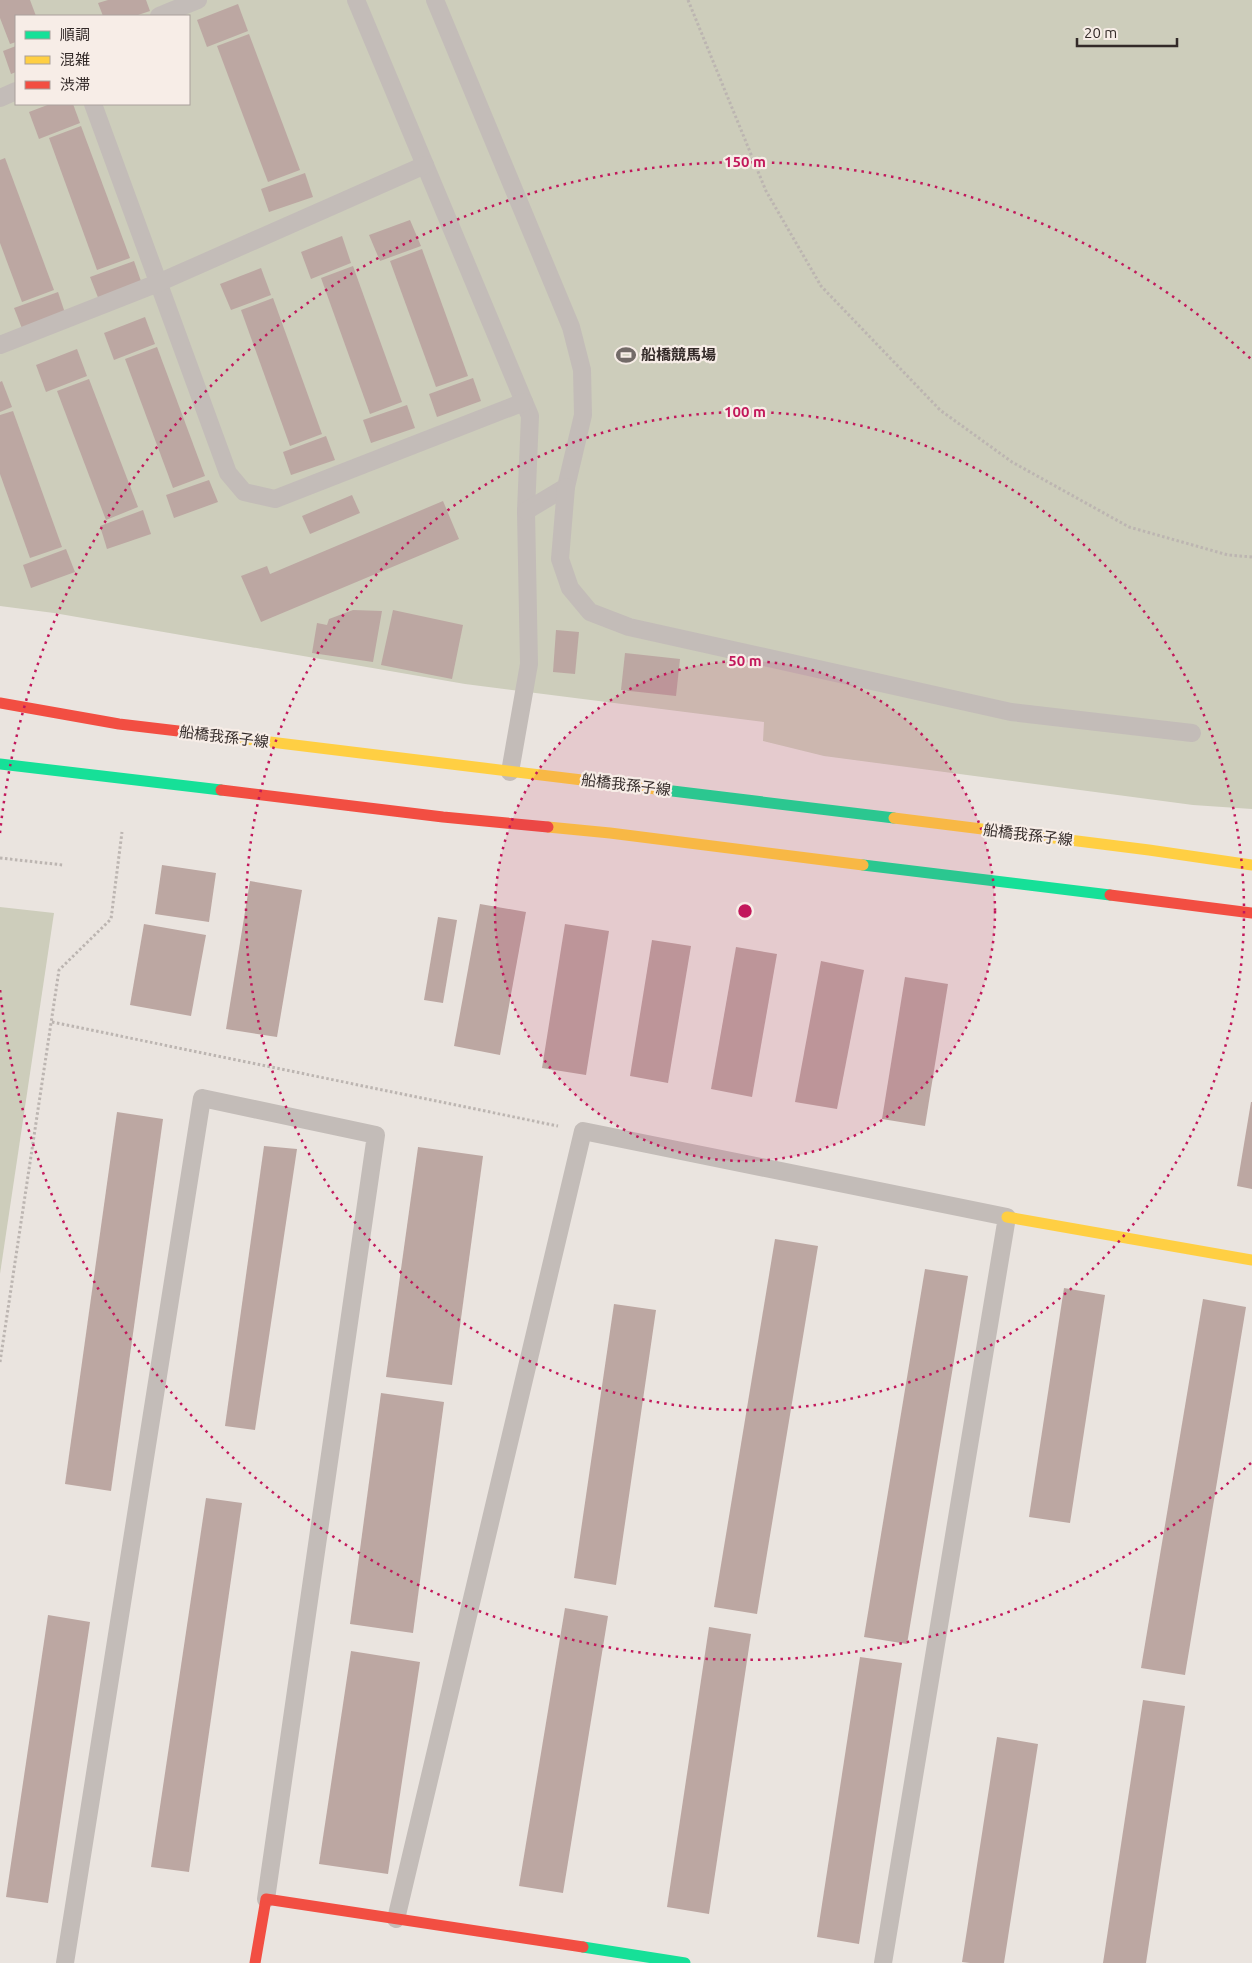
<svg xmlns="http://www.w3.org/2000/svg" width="1252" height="1963" viewBox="0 0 1252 1963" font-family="Ubuntu,'Noto Sans JP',sans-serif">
	<rect width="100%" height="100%" fill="#eae4df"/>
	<g fill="#cdcdbb" fill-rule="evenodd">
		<path d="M0,0h1252v809l-59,-4 -369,-49 -61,-15 1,-19 -299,-38 -411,-71 -54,-7zM16,16h173v88h-173z"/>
		<path d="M0,907l54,6 -54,361z"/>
	</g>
	<g fill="#bca7a2">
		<path d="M0,0h30l6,16h-20v26l-6,2 -10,-26z"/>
		<path d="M108,0h38l4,11 -15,5h-32l-5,-13z"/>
		<path d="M238,4l10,27 -41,16 -10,-27z"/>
		<path d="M249,34l51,136 -32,12 -51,-136z"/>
		<path d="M16,46v26l-5,2 -8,-23z"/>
		<path d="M50,104h23l7,19 -41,16 -10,-27z"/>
		<path d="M81,126l49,132 -33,12 -48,-132z"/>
		<path d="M5,158l49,132 -32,12 -22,-59v-83z"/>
		<path d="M305,173l8,24 -44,15 -8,-23z"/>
		<path d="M410,220l11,26 -41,15 -11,-26z"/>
		<path d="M342,236l9,27 -40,16 -10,-27z"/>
		<path d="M422,249l46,127 -32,11 -46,-126z"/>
		<path d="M134,261l8,23 -43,16 -9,-23z"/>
		<path d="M353,266l49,136 -32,12 -49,-136z"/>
		<path d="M261,268l10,27 -40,15 -11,-26z"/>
		<path d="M58,292l8,24 -43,15 -9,-23z"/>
		<path d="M273,298l49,136 -32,12 -49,-136z"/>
		<path d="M145,317l10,27 -41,16 -10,-27z"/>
		<path d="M157,347l48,129 -32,12 -48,-129z"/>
		<path d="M77,349l10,27 -41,16 -10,-27z"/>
		<path d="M473,378l8,23 -44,16 -8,-23z"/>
		<path d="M89,379l49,128 -32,13 -49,-129z"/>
		<path d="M2,381l10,26 -12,5v-30z"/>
		<path d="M407,405l8,23 -44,15 -8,-23z"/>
		<path d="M13,411l49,136 -32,11 -30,-84v-59z"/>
		<path d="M326,436l9,24 -44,15 -8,-23z"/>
		<path d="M209,480l9,22 -44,16 -8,-23z"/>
		<path d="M352,495l8,18 -50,21 -8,-18z"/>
		<path d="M443,501l16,38 -198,83 -20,-46 26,-10 3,8z"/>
		<path d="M143,510l8,24 -44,15 -7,-23z"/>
		<path d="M66,549l9,23 -44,16 -8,-23z"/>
		<path d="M353,610l29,1 -9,51 -61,-9 5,-30 10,2 2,-6z"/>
		<path d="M393,610l70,15 -11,54 -71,-14z"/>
		<path d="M556,630l23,2 -4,42 -22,-2z"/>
		<path d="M625,653l55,6 -4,37 -55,-6z"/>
		<path d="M162,865l54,8 -7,49 -54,-8z"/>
		<path d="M250,881l52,9 -25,147 -51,-8z"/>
		<path d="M480,904l46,8 -26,143 -46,-9z"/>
		<path d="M438,917l19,3 -14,83 -19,-3z"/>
		<path d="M144,924l62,11 -15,81 -61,-11z"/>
		<path d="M565,924l44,7 -23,144 -44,-7z"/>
		<path d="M652,940l39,6 -23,137 -38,-7z"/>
		<path d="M736,947l41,7 -25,143 -41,-8z"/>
		<path d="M821,961l43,9 -27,139 -42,-7z"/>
		<path d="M905,977l43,7 -23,142 -43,-7z"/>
		<path d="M1251,1102h1v87l-15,-3z"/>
		<path d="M117,1112l46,7 -52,372 -46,-7z"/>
		<path d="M264,1146l33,3 -42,281 -30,-4z"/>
		<path d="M418,1147l65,9 -31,229 -66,-8z"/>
		<path d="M775,1239l43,7 -61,368 -43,-7z"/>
		<path d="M925,1269l43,7 -61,368 -43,-7z"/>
		<path d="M1064,1288l41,7 -35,228 -41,-6z"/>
		<path d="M1203,1299l43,8 -61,368 -44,-7z"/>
		<path d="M614,1304l42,6 -40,275 -42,-7z"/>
		<path d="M381,1393l63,9 -31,231 -63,-9z"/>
		<path d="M206,1498l36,5 -53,369 -38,-5z"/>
		<path d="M565,1608l43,8 -45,277 -44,-7z"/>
		<path d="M48,1615l42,7 -42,281 -42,-6z"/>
		<path d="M709,1627l42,7 -42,280 -42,-7z"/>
		<path d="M351,1651l69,11 -32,212 -69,-10z"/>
		<path d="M860,1657l42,6 -43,281 -42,-7z"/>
		<path d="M1143,1700l42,6 -39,257h-43z"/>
		<path d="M997,1737l41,7 -34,219h-34l-8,-1z"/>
	</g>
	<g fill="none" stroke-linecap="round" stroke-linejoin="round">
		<g stroke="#bcb5b1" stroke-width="3" stroke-dasharray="2.5 2.5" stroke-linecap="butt">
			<path d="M688,0l78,191 55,95 119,124 72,52 117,65 99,28 24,2"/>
			<path d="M0,858l63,7"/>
			<path d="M52,1022l506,104"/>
			<path d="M0,1362l59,-392 52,-51 11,-87"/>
		</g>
		<g stroke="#c3bcb8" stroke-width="18">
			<path d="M356,0l174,416 -4,95 3,153 -19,108"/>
			<path d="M435,0l136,327 11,43 1,45 -17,72 -40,24"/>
			<path d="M159,16l39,-16"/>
			<path d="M0,98l16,-7"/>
			<path d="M93,104l135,369 16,19 31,7 249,-97"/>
			<path d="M0,345l158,-62 267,-118"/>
			<path d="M566,487l-6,72 10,29 20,24 39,15 382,85 181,21"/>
			<path d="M396,1919l187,-788 424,86 -124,746"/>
			<path d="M65,1963l137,-865 174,37 -110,764"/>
		</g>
		<g stroke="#16e098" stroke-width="11">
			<path d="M0,764l221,26"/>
			<path d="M656,789l238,29"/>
			<path d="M863,865l247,30"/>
			<path d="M583,1947l102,16"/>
		</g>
		<g stroke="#ffcf43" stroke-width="11">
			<path d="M229,737l427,52"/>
			<path d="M894,818l255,32 103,15"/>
			<path d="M548,827l62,6 253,32"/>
			<path d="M1007,1217l245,43"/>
		</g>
		<g stroke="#f24e42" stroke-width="11">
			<path d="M0,703l119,21 110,13"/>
			<path d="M221,790l222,27 105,10"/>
			<path d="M1110,895l142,18"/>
			<path d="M255,1963l11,-64 317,48"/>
		</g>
	</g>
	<circle cx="745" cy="911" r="250" fill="#c2185b" fill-opacity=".12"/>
	<g fill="none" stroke="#c2185b" stroke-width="2.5" stroke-dasharray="2.5 5">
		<circle cx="745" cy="911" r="250"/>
		<circle cx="745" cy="911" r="499"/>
		<path d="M1251 1463A749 749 0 0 1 0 989M0 833A749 749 0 0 1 1251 359"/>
	</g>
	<defs>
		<symbol id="stadium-bare" viewBox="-9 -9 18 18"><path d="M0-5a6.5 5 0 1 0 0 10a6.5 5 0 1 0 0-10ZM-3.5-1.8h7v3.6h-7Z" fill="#736b68" stroke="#f7ede7" stroke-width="2.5" paint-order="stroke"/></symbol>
	</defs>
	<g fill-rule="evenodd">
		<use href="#stadium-bare" x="612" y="341" width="28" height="28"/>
	</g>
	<g text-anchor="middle" stroke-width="4.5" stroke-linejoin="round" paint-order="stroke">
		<g font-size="15" font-weight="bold" fill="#332a28" stroke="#f7ede7" text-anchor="start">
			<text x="641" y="360">船橋競馬場</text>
		</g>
		<g font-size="15" fill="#332a28" stroke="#f7ede7">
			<text transform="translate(224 737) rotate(7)" y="5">船橋我孫子線</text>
			<text transform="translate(626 785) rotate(7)" y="5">船橋我孫子線</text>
			<text transform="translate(1028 835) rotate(7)" y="5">船橋我孫子線</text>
		</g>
	</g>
	<circle cx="745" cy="911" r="8" fill="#c2185b" stroke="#f7ede7" stroke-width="2.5"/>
	<g font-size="15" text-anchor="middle" font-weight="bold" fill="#c2185b" stroke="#f7ede7" stroke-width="4.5" stroke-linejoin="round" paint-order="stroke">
		<text x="745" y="167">150 m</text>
		<text x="745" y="417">100 m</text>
		<text x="745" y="666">50 m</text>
	</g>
	<rect x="15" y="15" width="175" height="90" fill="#f7ede7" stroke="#a99f9b"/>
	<rect x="25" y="31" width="25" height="8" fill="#16e098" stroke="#a99f9b"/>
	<text x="60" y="40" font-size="15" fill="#332a28">順調</text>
	<rect x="25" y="56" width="25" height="8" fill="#ffcf43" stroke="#a99f9b"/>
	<text x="60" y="65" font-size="15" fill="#332a28">混雑</text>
	<rect x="25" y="81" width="25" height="8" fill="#f24e42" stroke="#a99f9b"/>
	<text x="60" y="90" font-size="15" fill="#332a28">渋滞</text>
	<path d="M1077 38v8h100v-8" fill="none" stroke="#332a28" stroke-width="2.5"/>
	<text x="1084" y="38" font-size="15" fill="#332a28" stroke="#f7ede7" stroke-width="4" paint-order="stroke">20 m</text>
</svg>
